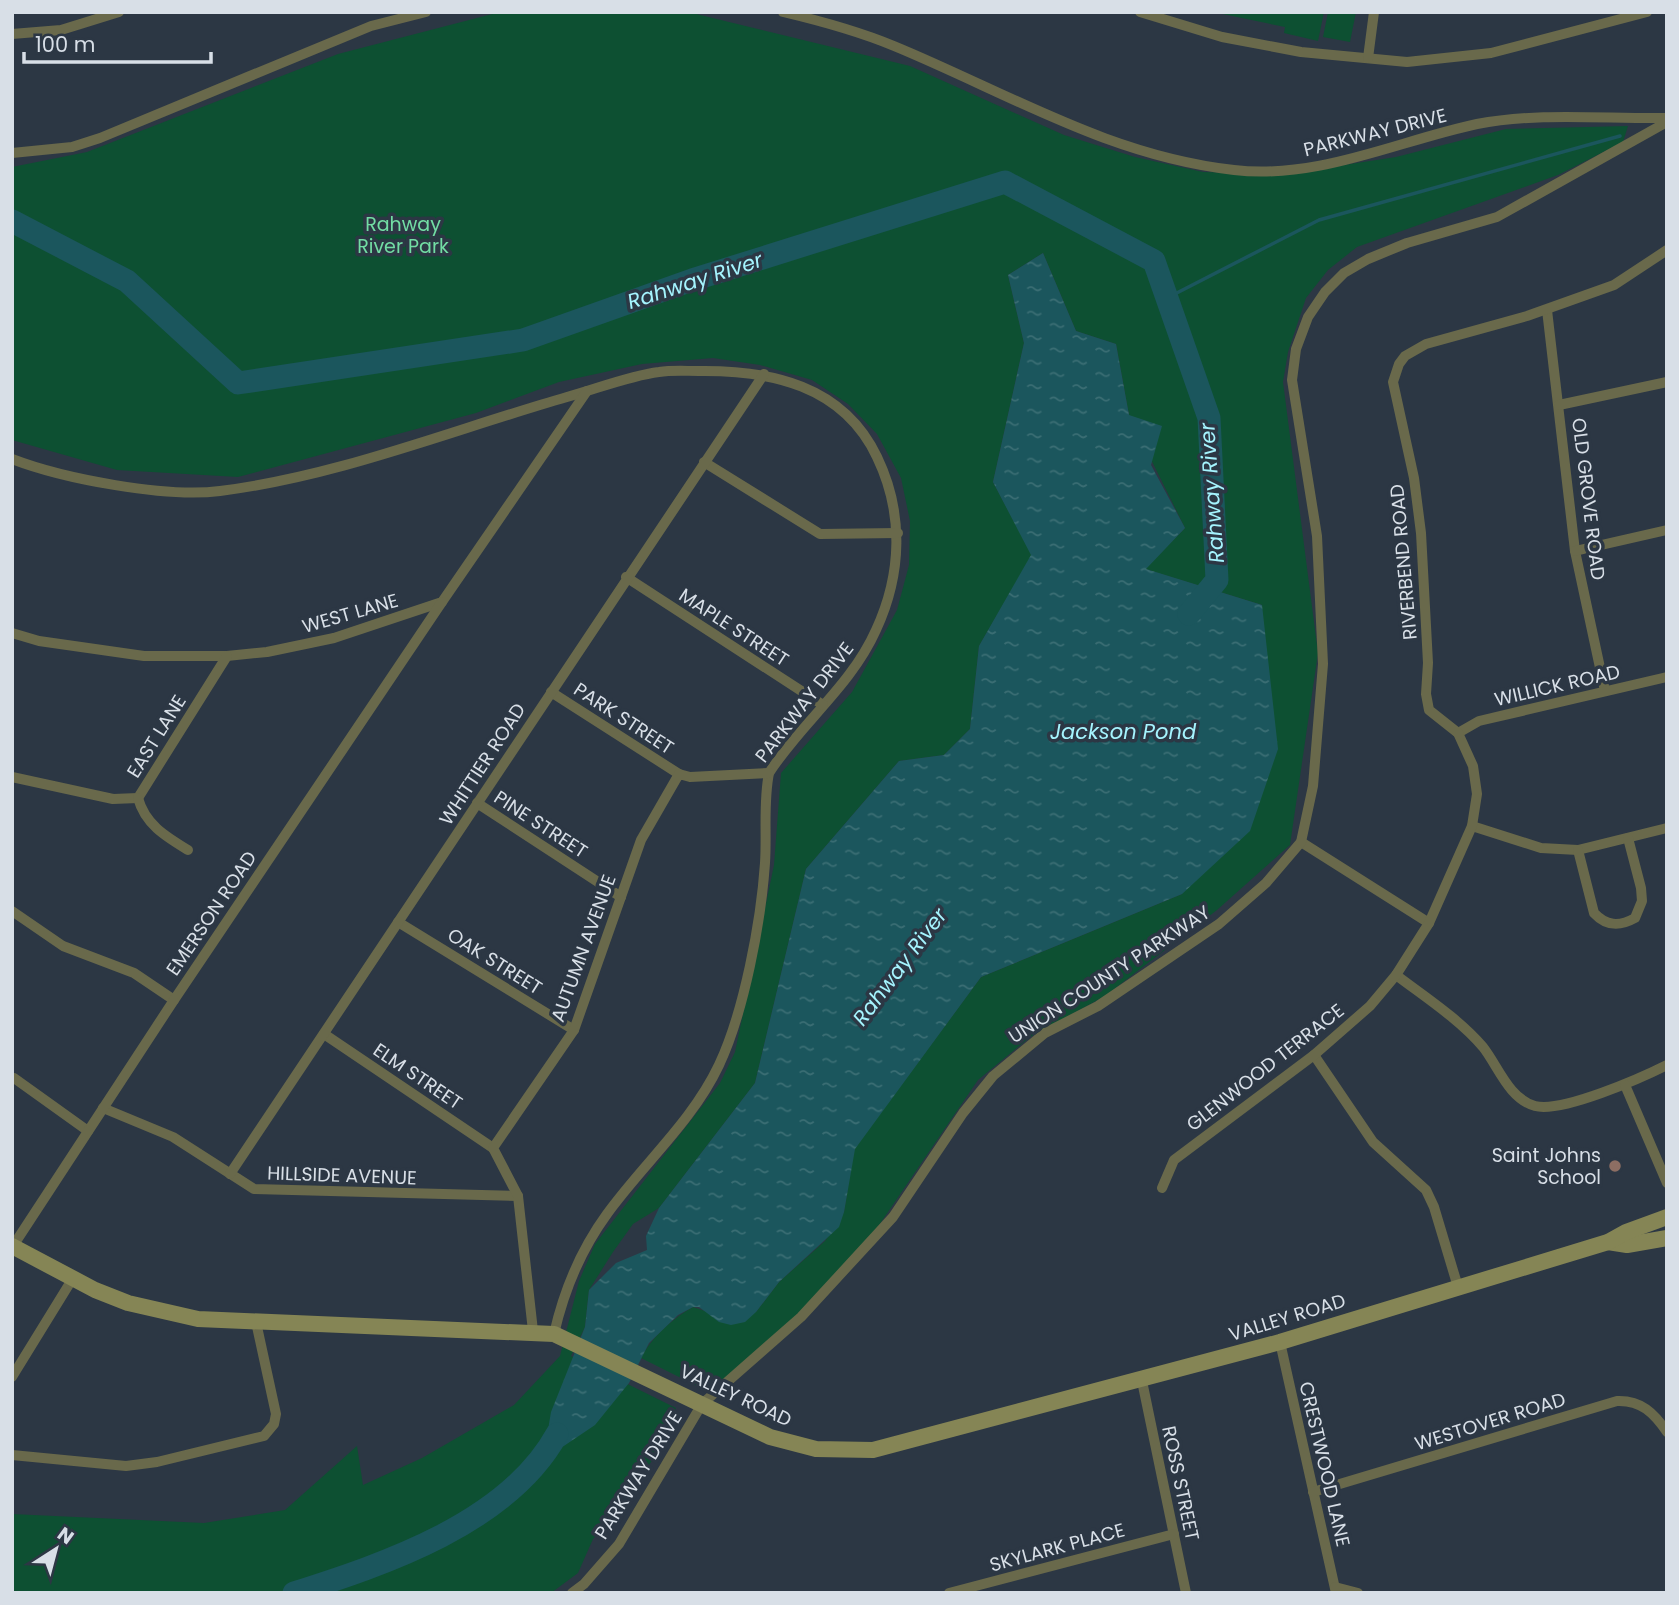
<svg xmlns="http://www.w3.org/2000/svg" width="1679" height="1605" viewBox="0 0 1679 1605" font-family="Poppins,sans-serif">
	<defs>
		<pattern id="water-ripples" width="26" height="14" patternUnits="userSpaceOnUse" patternTransform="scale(1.75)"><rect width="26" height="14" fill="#1b565d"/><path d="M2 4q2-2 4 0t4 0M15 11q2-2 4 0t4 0" fill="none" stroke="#3b6e74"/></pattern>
	</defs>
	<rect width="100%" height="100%" fill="#2c3744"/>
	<g fill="#0d5032">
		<path d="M500,12h188l222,54 154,69 71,22 68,15 82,2 111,-17 110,-28 122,-3 -5,16 -65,33 -201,72 -29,23 -22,28 -18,54 -5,30 35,271 -28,192 -73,65 -112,86 -75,41 -52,43 -105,154 -72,83 -90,76 -70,-35c10,-20 32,-40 52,-51l12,4 51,1 23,-30 46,-41 19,-29 10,-63 127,-172 201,-83 80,-289 -117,-36 40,-41 -56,-113 -13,-71 -40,-13 -33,-78 -35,22 16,68 -31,139 39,73 -53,91 -9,83 -26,26 -45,6 -93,108 -51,214 -96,125 -26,16 -20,28 -24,38 -4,37 -14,29 105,52 -17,42 -47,70 -19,19 -15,34 -27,20h-539v-79l192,9 81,-13 72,-64 6,39 59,-27 92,-53 46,-49 19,-75 16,-37 125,-161 15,-31 39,-187 7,-92 71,-81 45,-82 12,-45 1,-44 -9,-43 -24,-44 -29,-30 -36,-24 -52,-15 -47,-7 -71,6 -83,18 -83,31 -238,64 -121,-7 -105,-30v-273l75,-15 251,-98z"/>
		<path d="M1213,12h111l-6,29 -34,-8 1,-6z"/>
		<path d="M1328,12h28l-6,30 -27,-5z"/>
	</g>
	<path fill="url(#water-ripples)" d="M1043,253l33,78 40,13 13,71 33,11 -11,39 34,63 -39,41 116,36 16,144 -28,82 -68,63 -201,83 -126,172 -11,63 -5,15 -60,55 -23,30 -11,10 -14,3 -12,-3 -20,-15h-6l-15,8 -29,28 -20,40 -34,42 -52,35 8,-48 34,-85 4,-37 27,-27 31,-13 -1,-14 13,-28 96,-125 51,-214 93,-108 45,-6 26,-26 9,-83 52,-91 -38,-73 31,-139 -16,-68z"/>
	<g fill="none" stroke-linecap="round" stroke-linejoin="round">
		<path stroke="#1b565d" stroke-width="3.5" d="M1167,298l152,-78 301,-84"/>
		<g stroke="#1b565d" stroke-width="23">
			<path d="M12,221l115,60 111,102 285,-43 169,-60 313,-98 149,79 55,157 8,162 -28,34"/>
			<path d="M294,1593c91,-29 214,-70 263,-159"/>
		</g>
		<g stroke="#69694b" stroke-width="10">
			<path d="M783,12c38,9 75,19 111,34 114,47 215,110 340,124 84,10 163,-29 243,-46 62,-12 127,-5 190,-6"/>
			<path d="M1140,12l82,25 79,15 106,10 84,-9 156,-41"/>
			<path d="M12,34l49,-4 58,-18"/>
			<path d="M1368,58l6,-46"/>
			<path d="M12,153l60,-6 28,-9 271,-112 55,-14"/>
			<path d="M1547,310l28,241 30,140"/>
			<path d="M1559,405l108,-23"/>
			<path d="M12,459c52,20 154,39 208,32 119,-15 232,-61 347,-94 30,-8 61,-21 92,-25 13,-2 26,-1 39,-1 72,-1 145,14 179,86 27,56 25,117 -1,173 -25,56 -74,92 -107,143 -6,30 -2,60 -4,90 -4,59 -21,149 -46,202 -27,57 -75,98 -112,149 -27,37 -43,76 -53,120"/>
			<path d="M704,462l116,72 78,-1"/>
			<path d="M1575,551l92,-21"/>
			<path d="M626,577l197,128"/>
			<path d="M12,633l27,8 105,15h83l40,-4 67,-14 108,-36 145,-211"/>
			<path d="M551,692l128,82"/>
			<path d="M1458,733l21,-12 188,-44"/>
			<path d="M12,777l101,22 25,-1"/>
			<path d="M138,798l89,-142"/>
			<path d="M138,798c7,26 27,38 50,52"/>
			<path d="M477,803l144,94"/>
			<path d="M1472,826l69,22 37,2 89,-22"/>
			<path d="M1301,842l128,81"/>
			<path d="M1578,850l16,63c12,13 25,14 41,5l7,-17 -1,-13 -13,-50"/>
			<path d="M12,911l51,35 71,27 40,27"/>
			<path d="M398,922l176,108"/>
			<path d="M1396,975c29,22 63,44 87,72 15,19 26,52 52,59 27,7 106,-28 132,-41"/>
			<path d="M324,1034l169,114"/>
			<path d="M1314,1055l59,87 53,48 8,17 24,80"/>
			<path d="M14,1078l74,53"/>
			<path d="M1625,1085l42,98"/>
			<path d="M103,1108l70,29 81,52 264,7"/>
			<path d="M230,1174l534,-800"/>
			<path d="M1162,1188l12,-28 140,-105 56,-49 26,-31 33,-52 43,-97 5,-32 -4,-28 -15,-33 -29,-23 -3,-16 2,-31 -7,-130 -7,-55 -21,-96 6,-18 6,-8 21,-12 101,-28 87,-31 53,-35"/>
			<path d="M13,1246l161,-246 268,-398"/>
			<path d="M533,1331l-15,-135 -25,-48 81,-118 67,-190 38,-66 11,3 79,-4"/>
			<path d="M1280,1342l56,251"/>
			<path d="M12,1377l61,-99"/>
			<path d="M1142,1381l44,212"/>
			<path d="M12,1455l114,11 31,-4 107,-26 10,-12 2,-10 -20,-92"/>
			<path d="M1313,1492l304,-91c24,-1 37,12 50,31"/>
			<path d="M1335,1587l23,6"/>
			<path d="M572,1593l12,-9 35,-40 83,-140 99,-87 92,-100 70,-104 30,-37 52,-43 53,-27 121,-82 47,-41 35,-41 12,-56 10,-122 -6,-128 -25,-156 4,-31 12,-32 17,-25 19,-19 24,-14 39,-16 90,-26 170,-95"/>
			<path d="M949,1593l225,-59"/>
		</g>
		<g stroke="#858555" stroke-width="16">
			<path d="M1608,1242l19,3 40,-7"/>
			<path d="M12,1246l83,44 33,13 70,16 356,15 216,103 46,12 57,1 407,-108 328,-100 18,-10 41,-15"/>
		</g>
	</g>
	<circle fill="#8d6e63" stroke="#2c3744" stroke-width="2.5" cx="1615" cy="1166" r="7"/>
	<g text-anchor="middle" stroke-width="7" stroke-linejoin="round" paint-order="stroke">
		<g font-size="19" fill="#d8dfe7" stroke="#2c3744">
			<text transform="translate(1375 132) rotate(-14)" y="7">PARKWAY DRIVE</text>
			<text transform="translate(1589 499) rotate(83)" y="7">OLD GROVE ROAD</text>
			<text transform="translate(1403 562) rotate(-95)" y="7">RIVERBEND ROAD</text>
			<text transform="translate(350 613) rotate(-16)" y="7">WEST LANE</text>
			<text transform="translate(734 627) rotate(33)" y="7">MAPLE STREET</text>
			<text transform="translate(1557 685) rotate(-13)" y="7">WILLICK ROAD</text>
			<text transform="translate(804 702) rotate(-52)" y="7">PARKWAY DRIVE</text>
			<text transform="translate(624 718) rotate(33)" y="7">PARK STREET</text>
			<text transform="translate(156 736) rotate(-58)" y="7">EAST LANE</text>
			<text transform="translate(482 764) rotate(-57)" y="7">WHITTIER ROAD</text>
			<text transform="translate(541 824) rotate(33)" y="7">PINE STREET</text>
			<text transform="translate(211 913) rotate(-56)" y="7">EMERSON ROAD</text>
			<text transform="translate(583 948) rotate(-70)" y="7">AUTUMN AVENUE</text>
			<text transform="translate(495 961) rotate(32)" y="7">OAK STREET</text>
			<text transform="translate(1109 974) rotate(-33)" y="7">UNION COUNTY PARKWAY</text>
			<text transform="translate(1265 1067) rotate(-38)" y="7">GLENWOOD TERRACE</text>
			<text transform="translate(418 1076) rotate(34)" y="7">ELM STREET</text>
			<text transform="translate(342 1175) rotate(2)" y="7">HILLSIDE AVENUE</text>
			<text transform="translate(1287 1317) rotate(-17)" y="7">VALLEY ROAD</text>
			<text transform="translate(736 1395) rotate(25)" y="7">VALLEY ROAD</text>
			<text transform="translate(1490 1421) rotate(-17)" y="7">WESTOVER ROAD</text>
			<text transform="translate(1325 1464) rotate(77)" y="7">CRESTWOOD LANE</text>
			<text transform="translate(638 1475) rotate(-58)" y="7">PARKWAY DRIVE</text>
			<text transform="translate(1181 1483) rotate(78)" y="7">ROSS STREET</text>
			<text transform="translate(1057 1547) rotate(-15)" y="7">SKYLARK PLACE</text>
		</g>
		<g font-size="19" fill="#72dda4" stroke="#2c3744">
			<text x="403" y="231">Rahway<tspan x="403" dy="22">River Park</tspan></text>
		</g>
		<g font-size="19" fill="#d8dfe7" stroke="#2c3744" text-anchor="end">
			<text x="1601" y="1162">Saint Johns<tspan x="1601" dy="22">School</tspan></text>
		</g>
		<g font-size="21" font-style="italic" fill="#a5f4fe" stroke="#2c3744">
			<text transform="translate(695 281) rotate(-18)" y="7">Rahway River</text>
			<text transform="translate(1212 493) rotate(-94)" y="7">Rahway River</text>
			<text x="1123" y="739">Jackson Pond</text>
			<text transform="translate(900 967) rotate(-53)" y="7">Rahway River</text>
		</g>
	</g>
	<rect width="1679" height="1605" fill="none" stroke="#d8dfe7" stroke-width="28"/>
	<g transform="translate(56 1549) rotate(36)" stroke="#2c3744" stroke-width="5" paint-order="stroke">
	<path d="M0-5L12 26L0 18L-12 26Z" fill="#d8dfe7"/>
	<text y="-10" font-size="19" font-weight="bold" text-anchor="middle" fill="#d8dfe7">N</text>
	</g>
	<path d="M24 52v10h187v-10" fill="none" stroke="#d8dfe7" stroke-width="3.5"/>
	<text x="35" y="52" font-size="21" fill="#d8dfe7" stroke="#2c3744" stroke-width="5" paint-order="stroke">100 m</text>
</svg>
